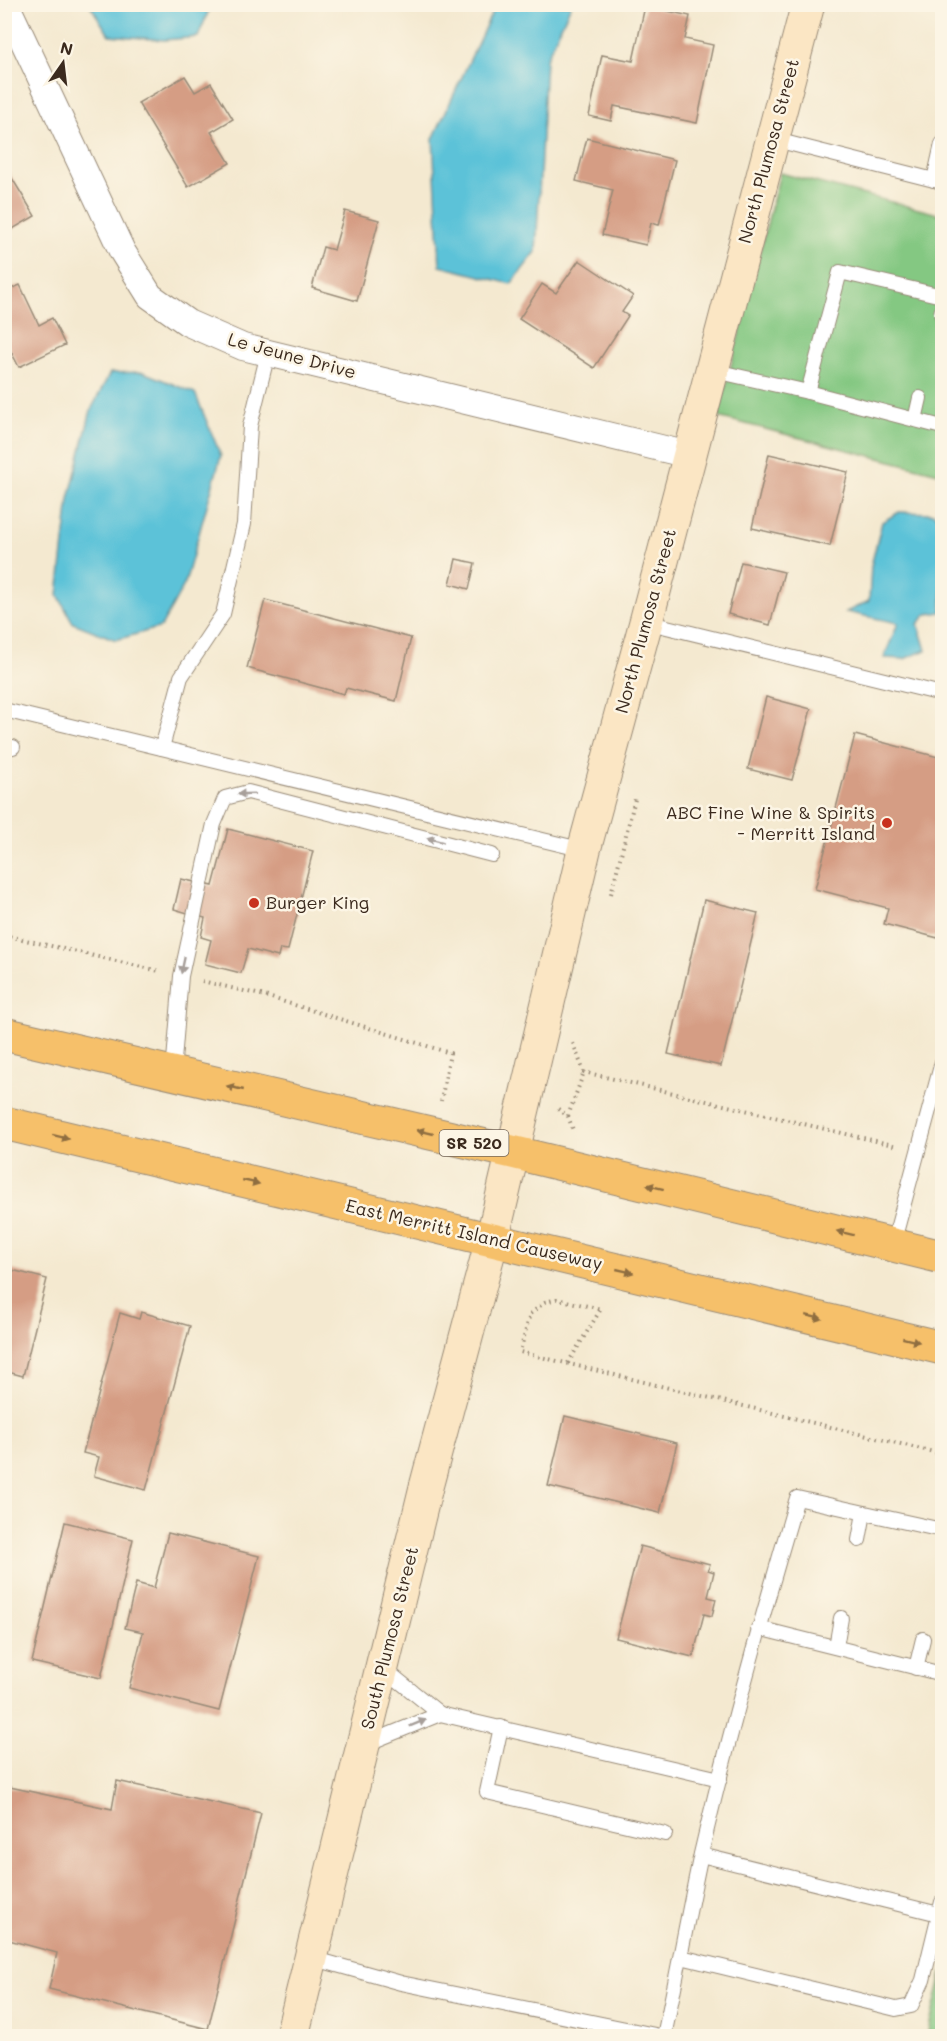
<svg xmlns="http://www.w3.org/2000/svg" width="947" height="2041" viewBox="0 0 947 2041" font-family="Mali,sans-serif">
	<rect width="100%" height="100%" fill="#fcf5e5"/>
	<filter id="ink" filterUnits="userSpaceOnUse"><feTurbulence type="fractalNoise" baseFrequency=".0167" numOctaves="2"/><feDisplacementMap in="SourceGraphic" scale="12" xChannelSelector="R" yChannelSelector="G"/><feConvolveMatrix kernelMatrix="1 2 1 2 8 2 1 2 1" color-interpolation-filters="sRGB"/></filter>
	<filter id="wash" filterUnits="userSpaceOnUse"><feTurbulence type="fractalNoise" baseFrequency=".008" numOctaves="4" result="noise"/><feDisplacementMap in="SourceGraphic" scale="24" xChannelSelector="R" yChannelSelector="G"/><feGaussianBlur stdDeviation="1.35" result="paint"/><feColorMatrix in="noise" values="0 0 0 0 0 0 0 0 0 0 0 0 0 0 0 0 0 1.4 0 .05"/><feComposite in="paint" operator="in"/></filter>
	<g filter="url(#wash)">
		<rect width="100%" height="100%" fill="#f4e9d0"/>
		<g fill="#84c882" stroke="#607950" stroke-width="1.5">
			<path d="M780,173l162,42v259l-224,-57z"/>
			<path d="M942,1972v64h-15l14,-58z"/>
		</g>
		<g fill="#5bc2d8" stroke="#4b767b" stroke-width="1.5">
			<path d="M496,4l75,1 -25,54 -10,193 -25,32 -71,-18 -7,-127z"/>
			<path d="M90,5v-1l121,1 -13,32 -34,3 -55,-5z"/>
			<path d="M143,372l52,21 26,63 -36,127 -24,44 -45,13 -43,-17 -15,-28 11,-96 22,-89 19,-37z"/>
			<path d="M899,512l34,1 9,5v94l-15,2 -9,10 8,26 -22,9 -20,-1 14,-35 -52,-11 23,-11 2,-35 11,-44z"/>
		</g>
		<g id="blocks">
			<g fill="#d59d84">
				<path d="M645,6l45,10 -5,23 28,6 -16,78 -83,-17 -3,15 -22,-5 13,-61 31,6z"/>
				<path d="M185,76l10,16 16,-9 22,36 -22,13 19,31 -42,24 -50,-84z"/>
				<path d="M587,138l88,22 -16,65 -8,-2 -5,22 -44,-10 11,-45 -37,-9z"/>
				<path d="M4,165l31,51 -31,18z"/>
				<path d="M345,211l34,9 -22,81 -45,-13 11,-41 11,3z"/>
				<path d="M579,260l54,36 -11,16 6,4 -34,52 -75,-49 23,-35 14,9z"/>
				<path d="M20,285l19,40 13,-7 13,27 -46,22 -15,-29v-46z"/>
				<path d="M769,454l79,18 -18,74 -78,-18z"/>
				<path d="M456,559l19,4 -6,26 -19,-5z"/>
				<path d="M741,562l43,10 -14,53 -42,-11z"/>
				<path d="M265,600l146,38 -15,63 -50,-13 -2,6 -97,-26z"/>
				<path d="M766,697l45,12 -19,71 -44,-11z"/>
				<path d="M855,735l87,23v161l-4,19 -54,-14 4,-16 -73,-19z"/>
				<path d="M228,829l85,22 -25,99 -8,-1 -2,8 -30,-8 -7,24 -36,-9 6,-24 -10,-3 4,-19 -31,-9 7,-30 32,7z"/>
				<path d="M704,900l54,13 -37,153 -53,-12z"/>
				<path d="M4,1268l43,11 -24,97 -19,-5z"/>
				<path d="M141,1312l49,14 -44,164 -52,-14 5,-19 -16,-4 37,-140 19,6z"/>
				<path d="M565,1416l112,27 -17,70 -112,-27z"/>
				<path d="M65,1522l68,17 -32,139 -69,-16z"/>
				<path d="M168,1533l91,23 -40,155 -90,-23 14,-56 -18,-4 11,-45 18,5z"/>
				<path d="M640,1546l70,18 -2,6 6,2 -6,25 8,2 -4,17 -8,-2 -11,43 -77,-19z"/>
				<path d="M117,1781l144,32 -53,216 -159,-40 8,-36 -52,-14v-153l107,23z"/>
			</g>
		</g>
	</g>
	<g filter="url(#ink)">
		<use href="#blocks" fill-opacity="0" stroke="#988a77" stroke-width="1.5"/>
		<g fill="none" stroke-linecap="round" stroke-linejoin="round">
			<defs>
				<g id="lane">
					<path d="M772,139l170,43"/>
					<path d="M934,180l8,-36"/>
					<path d="M941,314l1,-5"/>
					<path d="M711,370l97,22 134,35"/>
					<path d="M808,392l32,-120 102,24"/>
					<path d="M915,420l5,-22"/>
					<path d="M646,622l296,72"/>
					<path d="M4,710l580,140"/>
					<path d="M4,748l9,-1"/>
					<path d="M162,748l19,-71 42,-63 21,-90 6,-98 18,-73"/>
					<path d="M173,1073l8,-97 33,-152 11,-26 23,-6 244,63"/>
					<path d="M893,1244l49,-182"/>
					<path d="M859,1540l5,-27"/>
					<path d="M758,1628l184,46"/>
					<path d="M836,1647l5,-29"/>
					<path d="M916,1668l7,-29"/>
					<path d="M440,1714l280,65"/>
					<path d="M501,1727l-14,65 178,42"/>
					<path d="M366,1744l74,-30 -57,-46"/>
					<path d="M701,1855l238,59"/>
					<path d="M681,1957l215,52 15,-3 12,-26 19,-78"/>
					<path d="M312,1958l89,25 259,53"/>
					<path d="M664,2036c13,-60 24,-122 37,-182 28,-120 61,-238 96,-356l145,32"/>
				</g>
				<path id="street" d="M6,4l116,247 28,45 38,27 55,24 446,108"/>
				<path id="secondary" d="M292,2036l134,-549 66,-247 92,-390 62,-228 162,-618"/>
				<g id="primary">
					<path d="M4,1034l508,118 430,105"/>
					<path d="M4,1123l938,225"/>
				</g>
			</defs>
			<use href="#lane" stroke="#988a77" stroke-width="16"/>
			<use href="#street" stroke="#988a77" stroke-width="28"/>
			<use href="#secondary" stroke="#988a77" stroke-width="35"/>
			<use href="#primary" stroke="#988a77" stroke-width="35"/>
			<g stroke="#988a77" stroke-width="4" stroke-dasharray="1.5 4.5" stroke-linecap="butt">
				<path d="M611,894l24,-95"/>
				<path d="M4,935l155,36"/>
				<path d="M202,981l63,15 185,57 -9,48"/>
				<path d="M573,1043l11,29 313,74"/>
				<path d="M558,1109l10,7 5,14"/>
				<path d="M568,1116l16,-44"/>
				<path d="M568,1363l33,-54 -44,-10 -12,3 -15,12 -10,38 422,102"/>
			</g>
			<use href="#lane" stroke="#fff" stroke-width="14"/>
			<use href="#street" stroke="#fff" stroke-width="26"/>
			<use href="#secondary" stroke="#fbe6c4" stroke-width="33"/>
			<use href="#primary" stroke="#f6c06b" stroke-width="33"/>
		</g>
		<defs><path id="oneway-solid" d="M-6-.8H1V-3.2L6.5 0L1 3.2V.8H-6Z" transform="scale(1.5)"/></defs>
		<g fill="#a79f9a">
			<use href="#oneway-solid" transform="translate(246 794) rotate(178)"/>
			<use href="#oneway-solid" transform="translate(435 840) rotate(-165)"/>
			<use href="#oneway-solid" transform="translate(183 965) rotate(102)"/>
			<use href="#oneway-solid" transform="translate(418 1723) rotate(-22)"/>
		</g>
		<g fill="#8f6e41">
			<use href="#oneway-solid" transform="translate(235 1088) rotate(-167)"/>
			<use href="#oneway-solid" transform="translate(425 1132) rotate(-167)"/>
			<use href="#oneway-solid" transform="translate(61 1137) rotate(14)"/>
			<use href="#oneway-solid" transform="translate(251 1182) rotate(13)"/>
			<use href="#oneway-solid" transform="translate(655 1187) rotate(-166)"/>
			<use href="#oneway-solid" transform="translate(845 1233) rotate(-166)"/>
			<use href="#oneway-solid" transform="translate(625 1271) rotate(13)"/>
			<use href="#oneway-solid" transform="translate(814 1317) rotate(13)"/>
			<use href="#oneway-solid" transform="translate(911 1340) rotate(14)"/>
		</g>
	</g>
	<g fill="#c8321e" stroke="#fcf5e5" stroke-width="2">
		<circle cx="887" cy="823" r="6"/>
		<circle cx="254" cy="903" r="6"/>
	</g>
	<g text-anchor="middle" stroke-width="5" stroke-linejoin="round" paint-order="stroke">
		<rect fill="#fcf5e5" stroke="#75675a" stroke-width="1.5" x="439.5" y="1130" width="69" height="26" rx="4.5"/>
		<g font-size="16" font-weight="bold" fill="#3b2a1e">
			<text x="474" y="1149">SR 520</text>
		</g>
		<g font-size="18" fill="#3b2a1e" stroke="#fcf5e5">
			<text transform="translate(769 151) rotate(-75)" y="6">North Plumosa Street</text>
			<text transform="translate(292 356) rotate(15)" y="6">Le Jeune Drive</text>
			<text transform="translate(646 621) rotate(-75)" y="6">North Plumosa Street</text>
			<text transform="translate(474 1235) rotate(13)" y="6">East Merritt Island Causeway</text>
			<text transform="translate(390 1638) rotate(-76)" y="6">South Plumosa Street</text>
		</g>
		<g font-size="18" fill="#3b2a1e" stroke="#fcf5e5" text-anchor="end">
			<text x="875" y="819">ABC Fine Wine &amp; Spirits<tspan x="875" dy="21">- Merritt Island</tspan></text>
			<text x="266" y="909" text-anchor="start">Burger King</text>
		</g>
	</g>
	<rect width="947" height="2041" fill="none" stroke="#fcf5e5" stroke-width="24"/>
	<g transform="translate(63 63) rotate(14)" stroke="#fcf5e5" stroke-width="4.5" paint-order="stroke">
	<path d="M0-4.5L10 22L0 15L-10 22Z" fill="#3b2a1e"/>
	<text y="-9" font-size="16" font-weight="bold" text-anchor="middle" fill="#3b2a1e">N</text>
	</g>
</svg>
